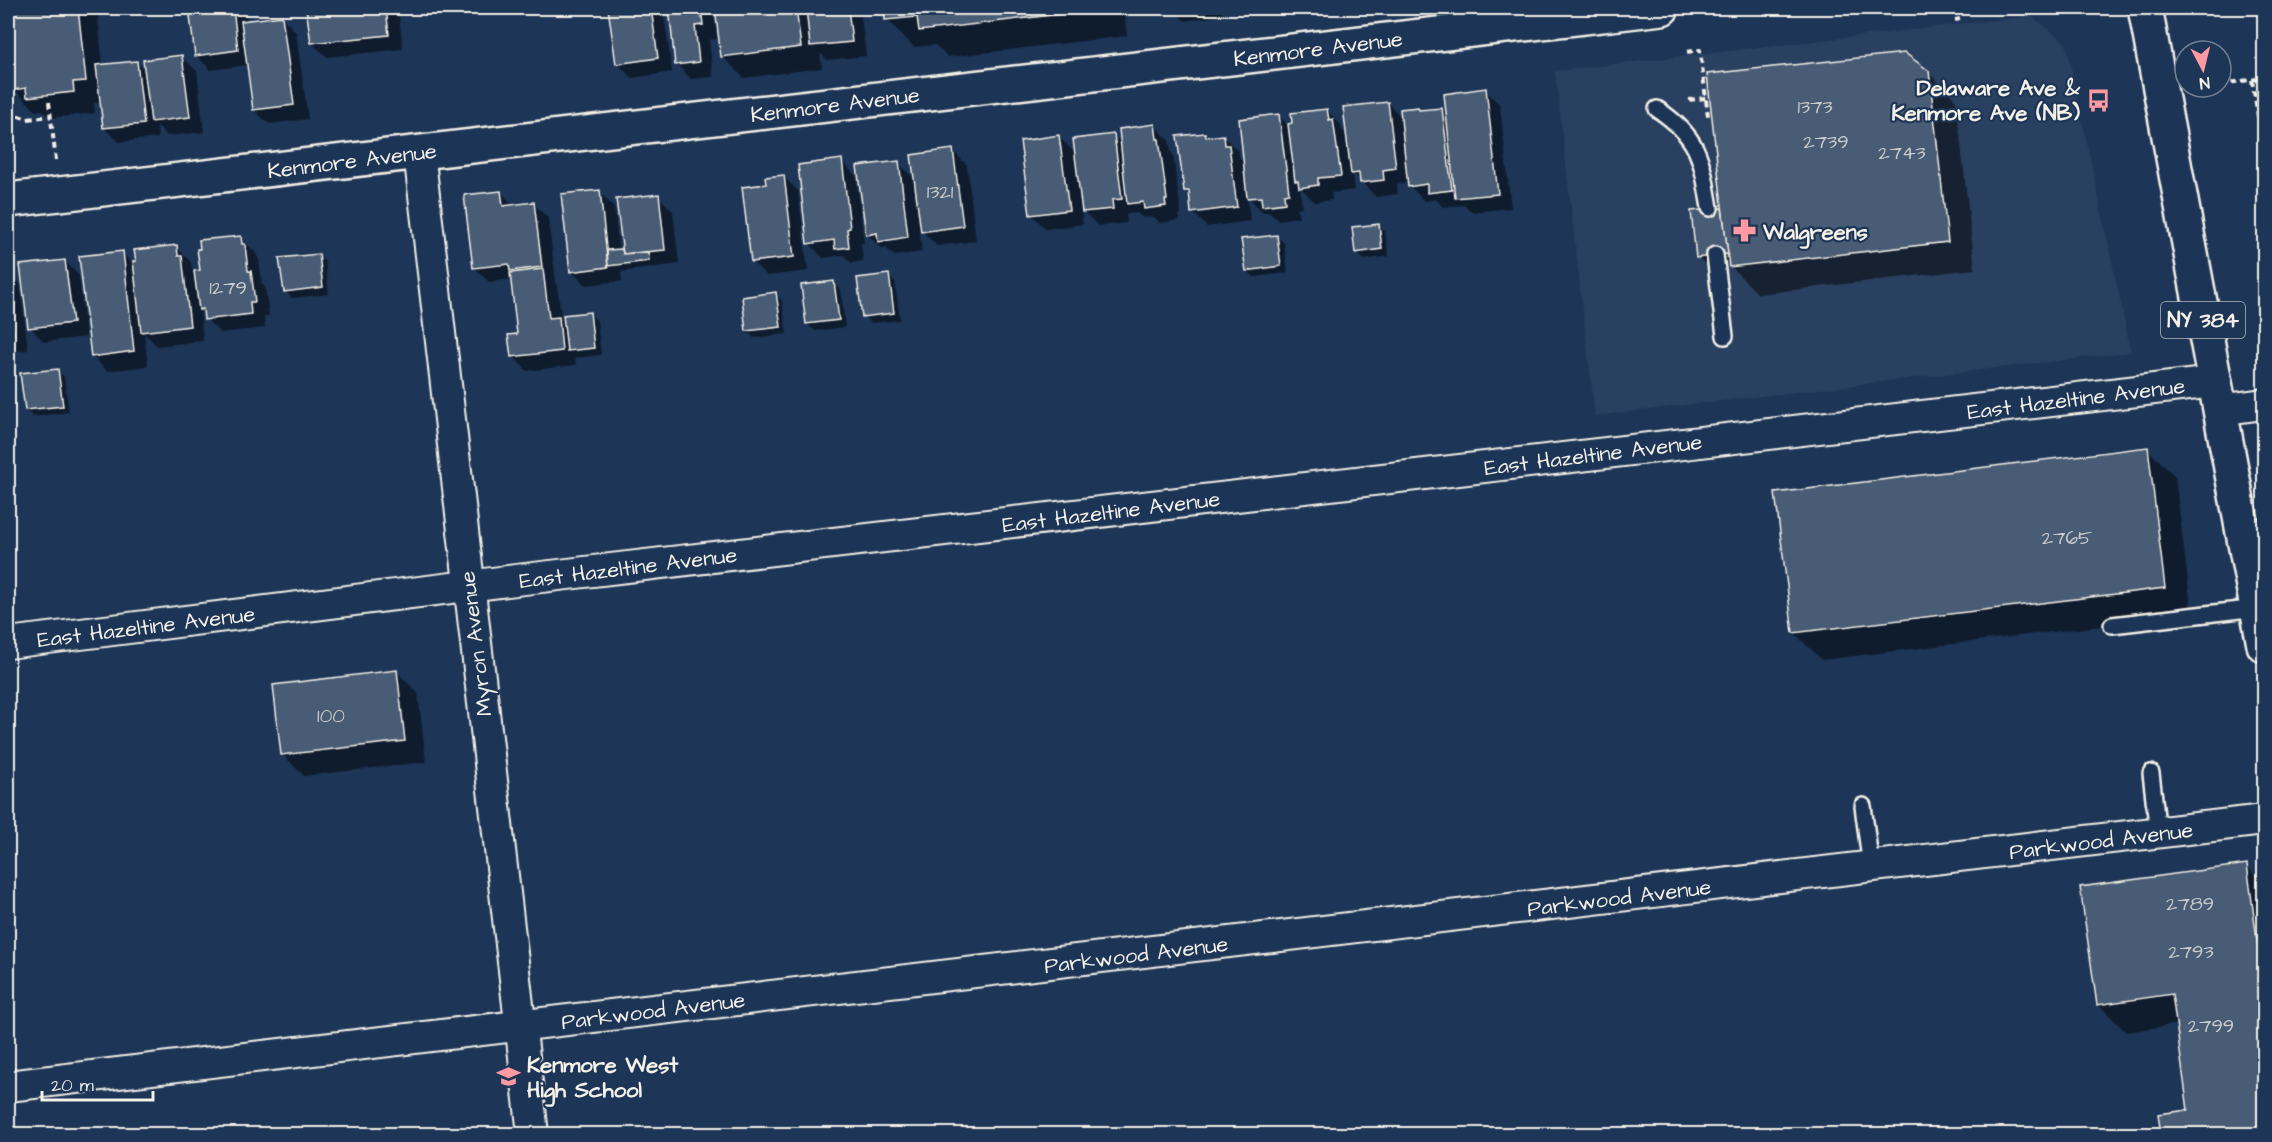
<svg xmlns="http://www.w3.org/2000/svg" width="2272" height="1142" viewBox="0 0 2272 1142" font-family="'Architects Daughter',sans-serif">
	<rect width="100%" height="100%" fill="#1d3557"/>
	<filter id="ink" filterUnits="userSpaceOnUse"><feTurbulence type="fractalNoise" baseFrequency=".0167" numOctaves="2"/><feDisplacementMap in="SourceGraphic" scale="12" xChannelSelector="R" yChannelSelector="G"/><feConvolveMatrix kernelMatrix="1 2 1 2 8 2 1 2 1" color-interpolation-filters="sRGB"/></filter>
	<g filter="url(#ink)">
		<path fill="#2a4060" d="M2031,16l35,27 65,309 -536,64 -40,-345z"/>
		<g fill="#0007">
			<path d="M8,8h89l6,58 34,-4 9,10 36,-15 15,14 7,61 -37,4 -10,-10 1,12 -39,4 -15,-14 -3,-25h-7l1,10 -45,5 -8,-8 -6,1 -22,-22 -6,-58z"/>
			<path d="M191,8h51l4,3 1,11 35,-5 14,15 12,87 -39,5 -15,-14 -6,-45 -37,5 -15,-15z"/>
			<path d="M308,8h90l5,41 -76,8 -15,-14z"/>
			<path d="M609,8h54l9,64 -40,6 -15,-15z"/>
			<path d="M670,8h43l4,31 -8,1 4,37 -22,2 -14,-15z"/>
			<path d="M716,8h144l6,48 -39,4 -7,-7 2,15 -78,10 -21,-21z"/>
			<path d="M885,8h239l3,28 -179,21 -13,-12 -21,2 -27,-27z"/>
			<path d="M1172,8h50l1,7 -38,6z"/>
			<path d="M1231,8h46l-41,5z"/>
			<path d="M1928,72l28,28 19,169 -217,25 -27,-27 -1,-6 -25,3 -8,-7 25,-48 3,3z"/>
			<path d="M1485,90l15,15 11,103 -39,4 -8,-7 -21,2 -7,-8 -12,2 -14,-15 -1,-4 -12,2 1,10 -22,3 -24,-25 2,18 -23,3 1,7 -17,2 -15,-15 2,20 -5,1 2,9 -21,3 -8,-8h-7l-16,-16 3,25 -43,6 -14,-15 -2,-15 -6,-7 19,-56 4,4 16,-1 14,14 1,6 6,6 34,-47 9,9 39,-15 14,15 1,5 6,6 40,-33 14,15 16,-10 3,4 21,-3 5,6z"/>
			<path d="M1155,126l14,14 2,12 2,3 8,59h-2l1,6 -20,3 -6,-6 -11,1 -6,-5 -11,1 1,9 -29,3 -17,-17 2,15 -37,5 -15,-15 28,-77 17,17 37,-19 9,9z"/>
			<path d="M952,150l15,15 9,76 -39,5 -18,-18 3,24 -28,4 -8,-8 -4,1 -15,-15 31,-71 18,17z"/>
			<path d="M842,161l14,15 8,67h-3l2,18 -12,2 -7,-8 -21,3 -14,-15z"/>
			<path d="M783,176l15,15 10,80 -41,5 -15,-14z"/>
			<path d="M501,192l13,14 19,-3 15,15 8,63h-2l3,4 5,37 4,4 24,-12 7,7 4,34 -26,3 1,7 -49,6 -14,-15 6,-20 -7,-57 -23,3 -14,-14z"/>
			<path d="M599,192l15,15 5,44 5,2 34,-57 15,15 6,53 -58,8 1,9 -36,4 -15,-14z"/>
			<path d="M1378,225l7,7 4,24 -25,4 -7,-7z"/>
			<path d="M1277,236l7,7 4,30 -34,4 -7,-7z"/>
			<path d="M240,237l15,15 4,8 3,24 3,3 4,29h-5l1,12 -45,5 -14,-14 -1,-5 -5,-5 3,32 -46,5 -13,-13 4,33 -41,5 -15,-15 30,-103 10,10 44,-16 15,15 1,6 4,4 5,-1z"/>
			<path d="M318,255l7,7 4,32 -37,4 -7,-7z"/>
			<path d="M65,261l14,15 7,61 -42,5 -14,-15z"/>
			<path d="M8,271l12,13 8,66 -20,2z"/>
			<path d="M888,275l7,7 5,38 -29,3 -8,-7z"/>
			<path d="M834,283l7,7 4,37 -30,4 -8,-7z"/>
			<path d="M775,293l7,8 5,33 -33,4 -7,-7z"/>
			<path d="M57,370l7,7 5,35 -36,5 -7,-7z"/>
			<path d="M2147,449l28,27 17,139 -370,45 -28,-27z"/>
			<path d="M397,672l21,21 8,69 -122,14 -21,-21z"/>
			<path d="M2246,866l18,18v250h-101l-3,-18 29,-5 -11,-87 -52,8 -28,-28z"/>
		</g>
		<g fill="#485b74" stroke="#f4f1e8" stroke-width="1.5">
			<path d="M8,8h70l8,73 -13,1 1,10 -47,5 -1,-9 -13,2 -5,-46z"/>
			<path d="M189,8h44l5,42 -43,6z"/>
			<path d="M306,8h80l3,27 -78,8z"/>
			<path d="M608,8h43l7,50 -42,6z"/>
			<path d="M669,8h32l2,17 -8,1 4,36 -24,3z"/>
			<path d="M715,8h81l5,39 -80,10z"/>
			<path d="M806,8h42l4,34 -42,4z"/>
			<path d="M884,8h217v1l-182,22 -2,-14 -32,3z"/>
			<path d="M282,16l12,89 -41,5 -12,-89z"/>
			<path d="M1905,53l24,18 19,171 -219,25 -22,-193z"/>
			<path d="M182,55l8,62 -39,5 -8,-62z"/>
			<path d="M137,61l7,63 -41,4 -7,-63z"/>
			<path d="M1486,88l12,106 -43,4 -11,-104z"/>
			<path d="M1388,102l8,66 -13,2 1,10 -24,3 -1,-10 -8,1 -8,-67z"/>
			<path d="M1418,107l1,3 23,-2 10,82 -25,3v-9l-19,3 -8,-78z"/>
			<path d="M1327,109l2,11 4,-1 8,57 -23,2v7l-19,3 -1,-7h-3l-7,-57 4,-1 -1,-10z"/>
			<path d="M1279,114l10,79 -5,1 1,9 -23,3 -1,-9 -14,1 -8,-79z"/>
			<path d="M1155,124l2,15h2l8,61h-2l1,6 -22,3 -1,-7 -16,2 -8,-75z"/>
			<path d="M1205,133l1,4 18,-2 1,10h4l8,62 -46,6 -2,-22h-5l-7,-55z"/>
			<path d="M1114,134l8,65 -10,1 1,9 -31,3 -9,-73z"/>
			<path d="M1059,135l10,75 -39,5 -10,-74z"/>
			<path d="M953,149l10,77 -42,6 -10,-77z"/>
			<path d="M842,159l8,69 -3,1 2,18 -14,2 -1,-9 -27,4 -9,-79z"/>
			<path d="M899,161l9,76 -30,5 -1,-9 -11,2 -9,-69z"/>
			<path d="M784,175l10,82 -43,5 -9,-75 24,-3 -1,-7z"/>
			<path d="M600,190l8,77 -38,5 -9,-78z"/>
			<path d="M501,191l2,15 31,-4 8,65 -32,4 -1,-7 -36,4 -9,-73z"/>
			<path d="M659,194l6,56 -42,4 -7,-55z"/>
			<path d="M1722,208l6,46 -32,4 -5,-47z"/>
			<path d="M1379,224l3,25 -27,4 -3,-26z"/>
			<path d="M1277,235l4,31 -35,5 -5,-32z"/>
			<path d="M241,236l1,8h3l3,27h3l4,31h-5l1,12 -47,6 -1,-11 -4,1 -5,-39 6,-1 -3,-21h3l-1,-9z"/>
			<path d="M177,245l1,11h4l8,70 -49,6 -8,-71h3l-2,-11z"/>
			<path d="M622,249l1,5 25,-2 1,9 -41,5 -1,-16z"/>
			<path d="M123,251l11,100 -43,6 -12,-101z"/>
			<path d="M319,254l4,33 -39,5 -5,-34z"/>
			<path d="M65,260l8,63 -45,5 -8,-63z"/>
			<path d="M543,269l6,49 10,-1 3,34 -51,6 -3,-22 9,-1 -7,-61z"/>
			<path d="M889,274l5,39 -32,4 -5,-39z"/>
			<path d="M8,280l6,55 -6,1z"/>
			<path d="M834,281l5,39 -33,4 -5,-39z"/>
			<path d="M776,292l5,35 -35,4 -4,-34z"/>
			<path d="M590,312l4,36 -27,3 -4,-36z"/>
			<path d="M58,369l5,37 -38,4 -5,-37z"/>
			<path d="M2148,447l17,141 -372,45 -18,-140z"/>
			<path d="M397,670l8,71 -124,14 -8,-70z"/>
			<path d="M2247,864l17,129v141h-103l-3,-20 30,-4 -16,-116 -75,11 -17,-118z"/>
		</g>
		<g fill="none" stroke-linecap="round" stroke-linejoin="round">
			<defs>
				<g id="service">
					<path d="M1657,109c43,28 45,52 53,99"/>
					<path d="M1715,255l10,81"/>
					<path d="M2112,625l145,-17"/>
					<path d="M2151,773l7,60"/>
					<path d="M1863,806l8,61"/>
				</g>
				<g id="minor">
					<path d="M419,152l114,982"/>
					<path d="M2219,410l45,-6"/>
					<path d="M8,643l508,-63 1698,-198"/>
					<path d="M8,1086l2256,-266"/>
				</g>
				<path id="secondary" d="M8,200l1654,-192"/>
				<path id="primary" d="M2145,8l119,637"/>
			</defs>
			<use href="#service" stroke="#f4f1e8" stroke-width="20"/>
			<use href="#minor" stroke="#f4f1e8" stroke-width="34"/>
			<use href="#secondary" stroke="#f4f1e8" stroke-width="38"/>
			<use href="#primary" stroke="#f4f1e8" stroke-width="38"/>
			<g stroke="#f4f1e8" stroke-width="4" stroke-dasharray="6 4.5" stroke-linecap="butt">
				<path d="M2019,12h4"/>
				<path d="M1955,20l5,-1"/>
				<path d="M1687,52l13,-2 8,66"/>
				<path d="M2252,80l6,36 6,13"/>
				<path d="M2221,84l43,-6"/>
				<path d="M1689,100l17,-2"/>
				<path d="M49,102l7,59"/>
				<path d="M8,112l19,7 24,-3"/>
			</g>
			<use href="#service" stroke="#1d3557" stroke-width="15"/>
			<use href="#minor" stroke="#1d3557" stroke-width="30"/>
			<use href="#secondary" stroke="#1d3557" stroke-width="33"/>
			<use href="#primary" stroke="#1d3557" stroke-width="33"/>
		</g>
	</g>
	<defs>
		<symbol id="bus-bare" viewBox="-9 -9 18 18"><path d="M-5-6H5V4H4V6H2V4H-2V6H-4V4H-5ZM-3.5-4V0h7V-4ZM-3.5 1.2v1.5H-2V1.2ZM2 1.2v1.5H3.5V1.2Z" fill="#ff9aa2" stroke="#1d3557" stroke-width="2.5" paint-order="stroke"/></symbol>
		<symbol id="pharmacy-bare" viewBox="-9 -9 18 18"><path d="M-2-6h4v4h4v4h-4v4h-4v-4h-4v-4h4Z" fill="#ff9aa2" stroke="#1d3557" stroke-width="2.5" paint-order="stroke"/></symbol>
		<symbol id="school-bare" viewBox="-9 -9 18 18"><path d="M0-5L7-2L0 1L-7-2ZM-4 1L0 2.5L4 1V4Q0 6-4 4Z" fill="#ff9aa2" stroke="#1d3557" stroke-width="2.5" paint-order="stroke"/></symbol>
	</defs>
	<g fill-rule="evenodd">
		<use href="#bus-bare" x="2082" y="84" width="33" height="33"/>
		<use href="#pharmacy-bare" x="1728" y="214" width="33" height="33"/>
		<use href="#school-bare" x="492" y="1060" width="33" height="33"/>
	</g>
	<g text-anchor="middle" stroke-width="4.5" stroke-linejoin="round" paint-order="stroke">
		<g font-size="20" fill="#c9cccb">
			<text x="1815" y="113">1373</text>
			<text x="1826" y="148">2739</text>
			<text x="1902" y="159">2743</text>
			<text x="940" y="198">1321</text>
			<text x="228" y="294">1279</text>
			<text x="2067" y="544">2765</text>
			<text x="331" y="722">100</text>
			<text x="2190" y="910">2789</text>
			<text x="2191" y="958">2793</text>
			<text x="2211" y="1032">2799</text>
		</g>
		<rect fill="#1d3557" stroke="#b4b9bc" stroke-width="1.5" x="2161" y="302" width="84" height="36" rx="4.5"/>
		<g font-size="21" font-weight="bold" fill="#f4f1e8">
			<text x="2203" y="327">NY 384</text>
		</g>
		<g font-size="22" fill="#f4f1e8" stroke="#1d3557">
			<text transform="translate(1318 48) rotate(-7)" y="8">Kenmore Avenue</text>
			<text transform="translate(835 104) rotate(-7)" y="8">Kenmore Avenue</text>
			<text transform="translate(352 160) rotate(-7)" y="8">Kenmore Avenue</text>
			<text transform="translate(2076 398) rotate(-7)" y="8">East Hazeltine Avenue</text>
			<text transform="translate(1593 454) rotate(-7)" y="8">East Hazeltine Avenue</text>
			<text transform="translate(1111 511) rotate(-7)" y="8">East Hazeltine Avenue</text>
			<text transform="translate(628 567) rotate(-7)" y="8">East Hazeltine Avenue</text>
			<text transform="translate(146 626) rotate(-7)" y="8">East Hazeltine Avenue</text>
			<text transform="translate(475 644) rotate(-97)" y="8">Myron Avenue</text>
			<text transform="translate(2101 840) rotate(-7)" y="8">Parkwood Avenue</text>
			<text transform="translate(1619 897) rotate(-7)" y="8">Parkwood Avenue</text>
			<text transform="translate(1136 954) rotate(-7)" y="8">Parkwood Avenue</text>
			<text transform="translate(653 1010) rotate(-7)" y="8">Parkwood Avenue</text>
		</g>
		<g font-size="22" font-weight="bold" fill="#f4f1e8" stroke="#1d3557" text-anchor="start">
			<text x="2080" y="95" text-anchor="end">Delaware Ave &amp;<tspan x="2080" dy="25">Kenmore Ave (NB)</tspan></text>
			<text x="1763" y="239">Walgreens</text>
			<text x="527" y="1072">Kenmore West<tspan x="527" dy="25">High School</tspan></text>
		</g>
	</g>
	<rect width="2272" height="1142" fill="none" stroke="#1d3557" stroke-width="30"/>
	<rect x="15" y="15" width="2242" height="1112" fill="none" stroke="#f4f1e8" stroke-width="2" filter="url(#ink)"/>
	<g transform="translate(2203 69) rotate(173)"><circle r="28" fill="#1d3557" stroke="#738091" stroke-width="1.5"/>
	<path d="M0-4.5L10 22L0 15L-10 22Z" fill="#ff9aa2"/>
	<text y="-9" font-size="16" font-weight="bold" text-anchor="middle" fill="#f4f1e8">N</text>
	</g>
	<path d="M42 1091v9h111v-9" fill="none" stroke="#f4f1e8" stroke-width="3"/>
	<text x="51" y="1091" font-size="18" fill="#f4f1e8" stroke="#1d3557" stroke-width="4.5" paint-order="stroke">20 m</text>
</svg>
